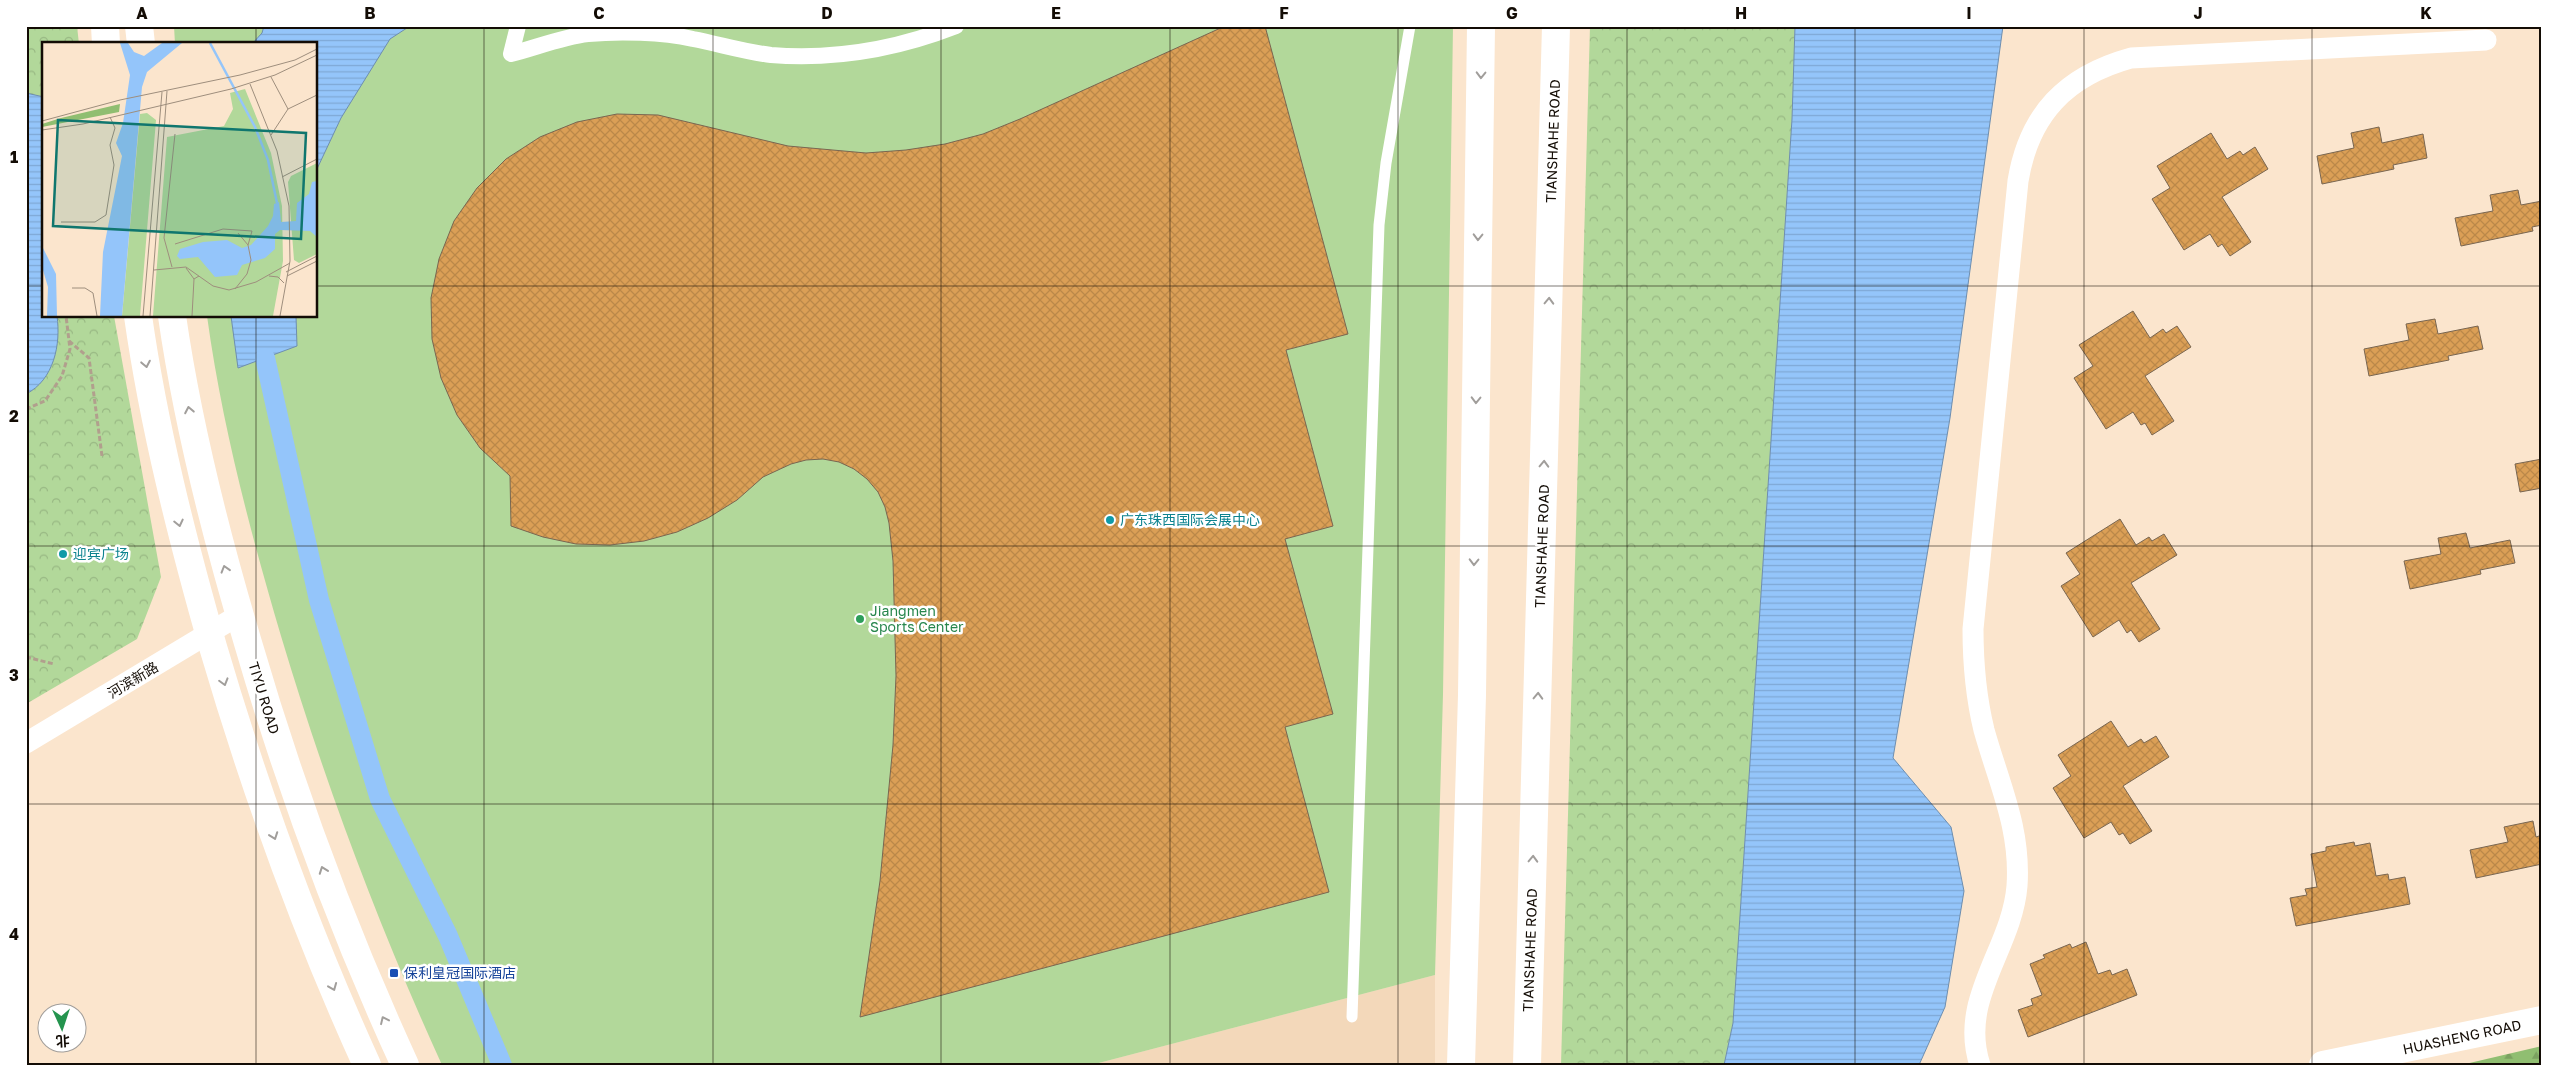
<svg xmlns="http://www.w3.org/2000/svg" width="2568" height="1091" viewBox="0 0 2568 1091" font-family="'Golos Text','Noto Sans SC',sans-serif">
	<defs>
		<pattern id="forest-firs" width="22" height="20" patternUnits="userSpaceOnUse" patternTransform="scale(1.25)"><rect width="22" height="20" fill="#90be71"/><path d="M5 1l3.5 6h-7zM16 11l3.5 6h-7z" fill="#7ba260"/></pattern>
		<pattern id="park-crowns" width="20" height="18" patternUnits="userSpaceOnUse" patternTransform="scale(1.25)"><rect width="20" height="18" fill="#b2d89a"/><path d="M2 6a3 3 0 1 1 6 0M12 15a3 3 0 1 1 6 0" fill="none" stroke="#98b883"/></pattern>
		<pattern id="water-rules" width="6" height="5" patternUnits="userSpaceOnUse" patternTransform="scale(1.25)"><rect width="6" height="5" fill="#94c5fa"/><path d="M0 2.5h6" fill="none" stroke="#7fa8d5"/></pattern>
		<pattern id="building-cross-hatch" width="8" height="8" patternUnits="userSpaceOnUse" patternTransform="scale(1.25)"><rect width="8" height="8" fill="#db9f56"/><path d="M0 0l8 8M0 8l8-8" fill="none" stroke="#bb8849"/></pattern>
	</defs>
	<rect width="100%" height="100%" fill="#fbe5cd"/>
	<path fill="#f3d8ba" d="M1435,975v90h-344z"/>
	<path fill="#b2d89a" d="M174,26h1279l-10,668 -8,281 -344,90h-649c-64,-140 -117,-282 -161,-429 -31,-105 -59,-211 -74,-320h109v-272h-141z"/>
	<path fill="url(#forest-firs)" d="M2542,1046v19h-81z"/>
	<g fill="url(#park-crowns)">
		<path d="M26,26h51l2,18h-35v272h70l47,261 -24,62 -111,65z"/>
		<path d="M1590,26h205l-3,93 -59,904 -9,42h-163z"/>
	</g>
	<g fill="url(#water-rules)" stroke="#6d8eb0">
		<path d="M264,26h146l-20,13 -49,79 -25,53v-127h-64l10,-11z"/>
		<path d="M1795,26h208l-53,392 -57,340 58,69 13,64 -19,116 -26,58h-195l9,-42 59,-904z"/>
		<path d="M26,93l18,4v219h13c4,28 -3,64 -31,78z"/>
		<path d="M231,316h65l1,30 -59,22z"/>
	</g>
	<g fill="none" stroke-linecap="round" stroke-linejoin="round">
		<path stroke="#94c5fa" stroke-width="20" d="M265,358l54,242 61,199 68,137 54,129"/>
	</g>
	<g fill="url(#building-cross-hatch)" stroke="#796651">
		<path d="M1225,26h40l83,308 -62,16 47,176 -48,13 48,175 -48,13 44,165 -469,125 20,-136 13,-136 3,-69 -3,-115 -4,-38 -4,-16 -7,-15 -11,-13 -13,-10 -15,-7 -16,-3 -17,1 -15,4 -28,13 -26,23 -29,18 -31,14 -33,9 -34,4 -34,-1 -33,-7 -32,-11 -1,-50 -30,-28 -23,-33 -16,-37 -9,-39 -1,-41 8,-39 15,-38 23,-33 29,-29 34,-22 37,-15 40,-8 41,1 130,31 78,7 40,-3 39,-6 38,-10 37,-15z"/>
		<path d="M2379,127l3,16 41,-9 4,24 -34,7 1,4 -72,15 -5,-28 37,-8 -3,-15z"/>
		<path d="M2211,133l16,26 13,-8 3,4 12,-8 13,22 -46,28 29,45 -21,14 -8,-12 -4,3 -8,-13 -26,16 -32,-51 18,-11 -13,-22z"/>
		<path d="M2518,190l3,15 21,-4v24l-10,2 1,4 -72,15 -6,-28 38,-7 -3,-16z"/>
		<path d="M2133,311l17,27 13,-9 3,4 11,-7 14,21 -46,29 29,45 -22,14 -7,-12 -4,2 -8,-13 -27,17 -32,-51 19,-12 -14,-21z"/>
		<path d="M2435,319l3,15 40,-8 5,23 -35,7 1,4 -80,16 -5,-27 45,-9 -3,-16z"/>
		<path d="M2542,459v29l-22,4 -5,-28z"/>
		<path d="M2120,519l16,26 13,-8 3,4 12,-7 13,21 -46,28 29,46 -21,13 -8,-12 -4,3 -8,-13 -26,17 -32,-51 19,-12 -14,-21z"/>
		<path d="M2466,533l4,15 40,-8 5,23 -35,7 1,4 -71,15 -6,-28 37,-7 -3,-16z"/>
		<path d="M2111,721l17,26 13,-8 3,4 12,-7 13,21 -46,29 29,45 -22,13 -7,-11 -4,2 -8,-13 -27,16 -31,-50 18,-12 -13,-21z"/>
		<path d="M2533,821l3,16 6,-2v29l-66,14 -6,-28 38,-8 -4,-15z"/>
		<path d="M2354,842l1,4 15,-3 6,33 12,-2 1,6 16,-3 5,27 -114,22 -6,-28 17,-3 -2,-6 12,-2 -6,-33 15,-3v-4z"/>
		<path d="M2086,942l12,32 12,-4 2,5 15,-6 10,26 -109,42 -10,-27 15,-5 -2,-6 11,-4 -12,-31 15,-6 -2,-3 27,-11 2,4z"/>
	</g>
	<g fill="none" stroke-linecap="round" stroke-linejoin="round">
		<g stroke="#b19f8d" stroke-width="3" stroke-dasharray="5 2.5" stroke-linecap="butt">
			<path d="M69,341l20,17 13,98"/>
			<path d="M26,409l19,-8 17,-25 8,-27 -4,-33"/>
			<path d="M26,657l28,7"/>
		</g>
		<path stroke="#fff" stroke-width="11" d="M1352,1017l27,-792 7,-62 24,-137"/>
		<path stroke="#fff" stroke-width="16" d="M518,26l-7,28c24,-6 51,-17 77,-20 31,-3 74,-2 105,5 26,5 52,13 78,16 64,5 126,-6 185,-29"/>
		<g stroke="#fff" stroke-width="21">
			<path d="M26,743l213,-128"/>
			<path d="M1980,1065c-22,-66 32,-116 37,-179 4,-58 -18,-102 -33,-156 -8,-33 -11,-67 -11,-101l45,-448c11,-67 48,-105 113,-123l355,-18"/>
		</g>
		<g stroke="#fff" stroke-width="28">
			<path d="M105,26l1,18"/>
			<path d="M139,26l2,18"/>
			<path d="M138,316c16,112 44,222 75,331 42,143 92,282 154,418"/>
			<path d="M172,316c16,111 44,220 76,327 42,144 94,285 157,422"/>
			<path d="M1461,1065l11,-370 9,-669"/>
			<path d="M1527,1065l29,-1039"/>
			<path d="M2323,1065l219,-45"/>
		</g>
	</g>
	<defs><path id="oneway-chevron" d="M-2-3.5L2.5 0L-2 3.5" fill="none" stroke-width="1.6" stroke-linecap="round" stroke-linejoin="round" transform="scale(1.25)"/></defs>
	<g stroke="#a19e9b">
		<use href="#oneway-chevron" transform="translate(1481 75) rotate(91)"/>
		<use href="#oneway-chevron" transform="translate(1478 237) rotate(91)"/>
		<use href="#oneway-chevron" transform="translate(1549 301) rotate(-88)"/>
		<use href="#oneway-chevron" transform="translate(146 364) rotate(79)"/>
		<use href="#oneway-chevron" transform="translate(1476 400) rotate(91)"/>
		<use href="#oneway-chevron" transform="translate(189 410) rotate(-101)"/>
		<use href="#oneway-chevron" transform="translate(1544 464) rotate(-88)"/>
		<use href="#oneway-chevron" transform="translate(179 523) rotate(77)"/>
		<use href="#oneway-chevron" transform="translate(1474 562) rotate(91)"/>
		<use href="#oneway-chevron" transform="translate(225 569) rotate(-107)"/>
		<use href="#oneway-chevron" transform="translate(224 682) rotate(74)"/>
		<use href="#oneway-chevron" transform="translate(1538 696) rotate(-88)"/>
		<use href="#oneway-chevron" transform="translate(274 836) rotate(70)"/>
		<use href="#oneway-chevron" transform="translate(1533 859) rotate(-88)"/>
		<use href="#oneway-chevron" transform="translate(323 870) rotate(-110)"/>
		<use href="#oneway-chevron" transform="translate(333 987) rotate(68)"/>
		<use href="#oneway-chevron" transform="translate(384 1020) rotate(-115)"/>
	</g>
	<path fill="none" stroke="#130c05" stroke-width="1" stroke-opacity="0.55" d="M256,26v18M484,26v1039M713,26v1039M941,26v1039M1170,26v1039M1398,26v1039M1627,26v1039M1855,26v1039M2084,26v1039M2312,26v1039M26,286h18M316,286h2226M256,316v749M26,546h2516M26,804h2516"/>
	<g fill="#0f9aa8" stroke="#fff" stroke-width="2">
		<circle cx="1110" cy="520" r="5"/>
		<circle cx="63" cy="554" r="5"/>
	</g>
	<circle fill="#2e9e5b" stroke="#fff" stroke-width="2" cx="860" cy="619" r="5"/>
	<rect fill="#1a4fb4" stroke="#fff" stroke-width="2" x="389" y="968" width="10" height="10" rx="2.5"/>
	<g text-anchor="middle" stroke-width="5" stroke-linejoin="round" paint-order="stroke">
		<g font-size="14" fill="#130c05" stroke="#fff">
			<text transform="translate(1553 141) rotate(-88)" y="5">TIANSHAHE ROAD</text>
			<text transform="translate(1542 546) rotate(-88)" y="5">TIANSHAHE ROAD</text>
			<text transform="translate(133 680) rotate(-31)" y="5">河滨新路</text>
			<text transform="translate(264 698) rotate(73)" y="5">TIYU ROAD</text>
			<text transform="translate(1530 950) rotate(-88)" y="5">TIANSHAHE ROAD</text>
			<text transform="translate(2462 1037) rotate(-12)" y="5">HUASHENG ROAD</text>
		</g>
		<g font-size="14" fill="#0d838f" stroke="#fff" text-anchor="start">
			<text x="1120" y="525">广东珠西国际会展中心</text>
			<text x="73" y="559">迎宾广场</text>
		</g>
		<g font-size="14" fill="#27864d" stroke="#fff" text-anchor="start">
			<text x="870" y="616">Jiangmen<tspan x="870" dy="16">Sports Center</tspan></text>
		</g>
		<g font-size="14" fill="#164399" stroke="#fff" text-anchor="start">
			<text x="404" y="978">保利皇冠国际酒店</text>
		</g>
	</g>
	<g transform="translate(42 42)">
		<rect width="275" height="275" fill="#fbe5cd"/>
		<path d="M203,47l26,64 11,53 1,55 -10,55h-120l14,-179 57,-11 9,-17 -3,-16z" fill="#b2d89a"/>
		<path d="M78,62l-1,8 -77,15v-3l19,-6z" fill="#90be71"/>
		<path d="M105,71l9,7 -16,196h-18l18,-202zM275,121v91l-18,9 -5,-3 -6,-78 3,-6z" fill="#b2d89a"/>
		<path d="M78,1h8l6,9 10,4 18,-13h20l-35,29 -5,15 -20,229h-22l3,-64 19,-96 -6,-13 7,-20 7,-48zM275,139v56l-7,-6 -30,-1 -5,4v15l-10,9 -23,7 -5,10 -22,2 -17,-20 -18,2 -3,-3 3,-7 23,-7 24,-2 15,8 9,-3 17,-19 5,-10 1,-12 5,-2 2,20 15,-1 1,-18 12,-9 3,-12zM0,204l14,28 1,42h-10l1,-29 -6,-20z" fill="#94c5fa"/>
		<path fill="none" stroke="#94c5fa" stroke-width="2.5" d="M168,1l45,84 13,33 9,43"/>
		<path fill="none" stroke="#9e8e7d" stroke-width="1" d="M229,35l17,32M208,42l27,67 12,55 1,55 -10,55M0,79l78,-21 120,-25 55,-15 22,-11M0,88l41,-6 148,-35 44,-14 42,-20M229,93l17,-26 29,-14M240,135l35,-18M19,180h34l11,-7 8,-50 -4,-20 5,-17 -5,-11M133,202l48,-15 29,2 -4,14M130,225l-8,-29 11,-104M144,226l8,11 5,-3M112,228l32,-3 27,19 16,4 27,-8 34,-19M244,230l31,-16M227,234l9,1 6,6M245,234l30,-15M30,246h13l8,5 4,23M193,247l12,-15 4,-14 -3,-15 -10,-12M101,274l19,-224M108,274l17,-225M150,274l2,-37"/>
		<path fill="#0f766e" fill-opacity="0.15" stroke="#0f766e" stroke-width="2.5" d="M16,78l248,13 -5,106 -248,-13z"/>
		<rect width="275" height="275" fill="none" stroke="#130c05" stroke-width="2.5"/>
	</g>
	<rect width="2568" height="1091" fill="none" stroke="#ffffff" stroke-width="55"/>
	<g transform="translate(62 1028) rotate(177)"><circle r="24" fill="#ffffff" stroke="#a19e9b"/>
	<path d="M0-4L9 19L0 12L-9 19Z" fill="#24944e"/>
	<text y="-8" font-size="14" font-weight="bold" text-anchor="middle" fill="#130c05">北</text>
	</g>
	<rect x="28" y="28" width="2512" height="1036" fill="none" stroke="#130c05" stroke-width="2"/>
	<g font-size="16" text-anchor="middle" font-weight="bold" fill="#130c05">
		<text x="142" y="19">A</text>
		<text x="370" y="19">B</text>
		<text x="599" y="19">C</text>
		<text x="827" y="19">D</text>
		<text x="1056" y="19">E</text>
		<text x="1284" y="19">F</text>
		<text x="1512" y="19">G</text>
		<text x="1741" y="19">H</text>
		<text x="1969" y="19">I</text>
		<text x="2198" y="19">J</text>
		<text x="2426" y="19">K</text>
		<text x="14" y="163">1</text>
		<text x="14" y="422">2</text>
		<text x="14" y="681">3</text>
		<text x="14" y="940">4</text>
	</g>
</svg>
